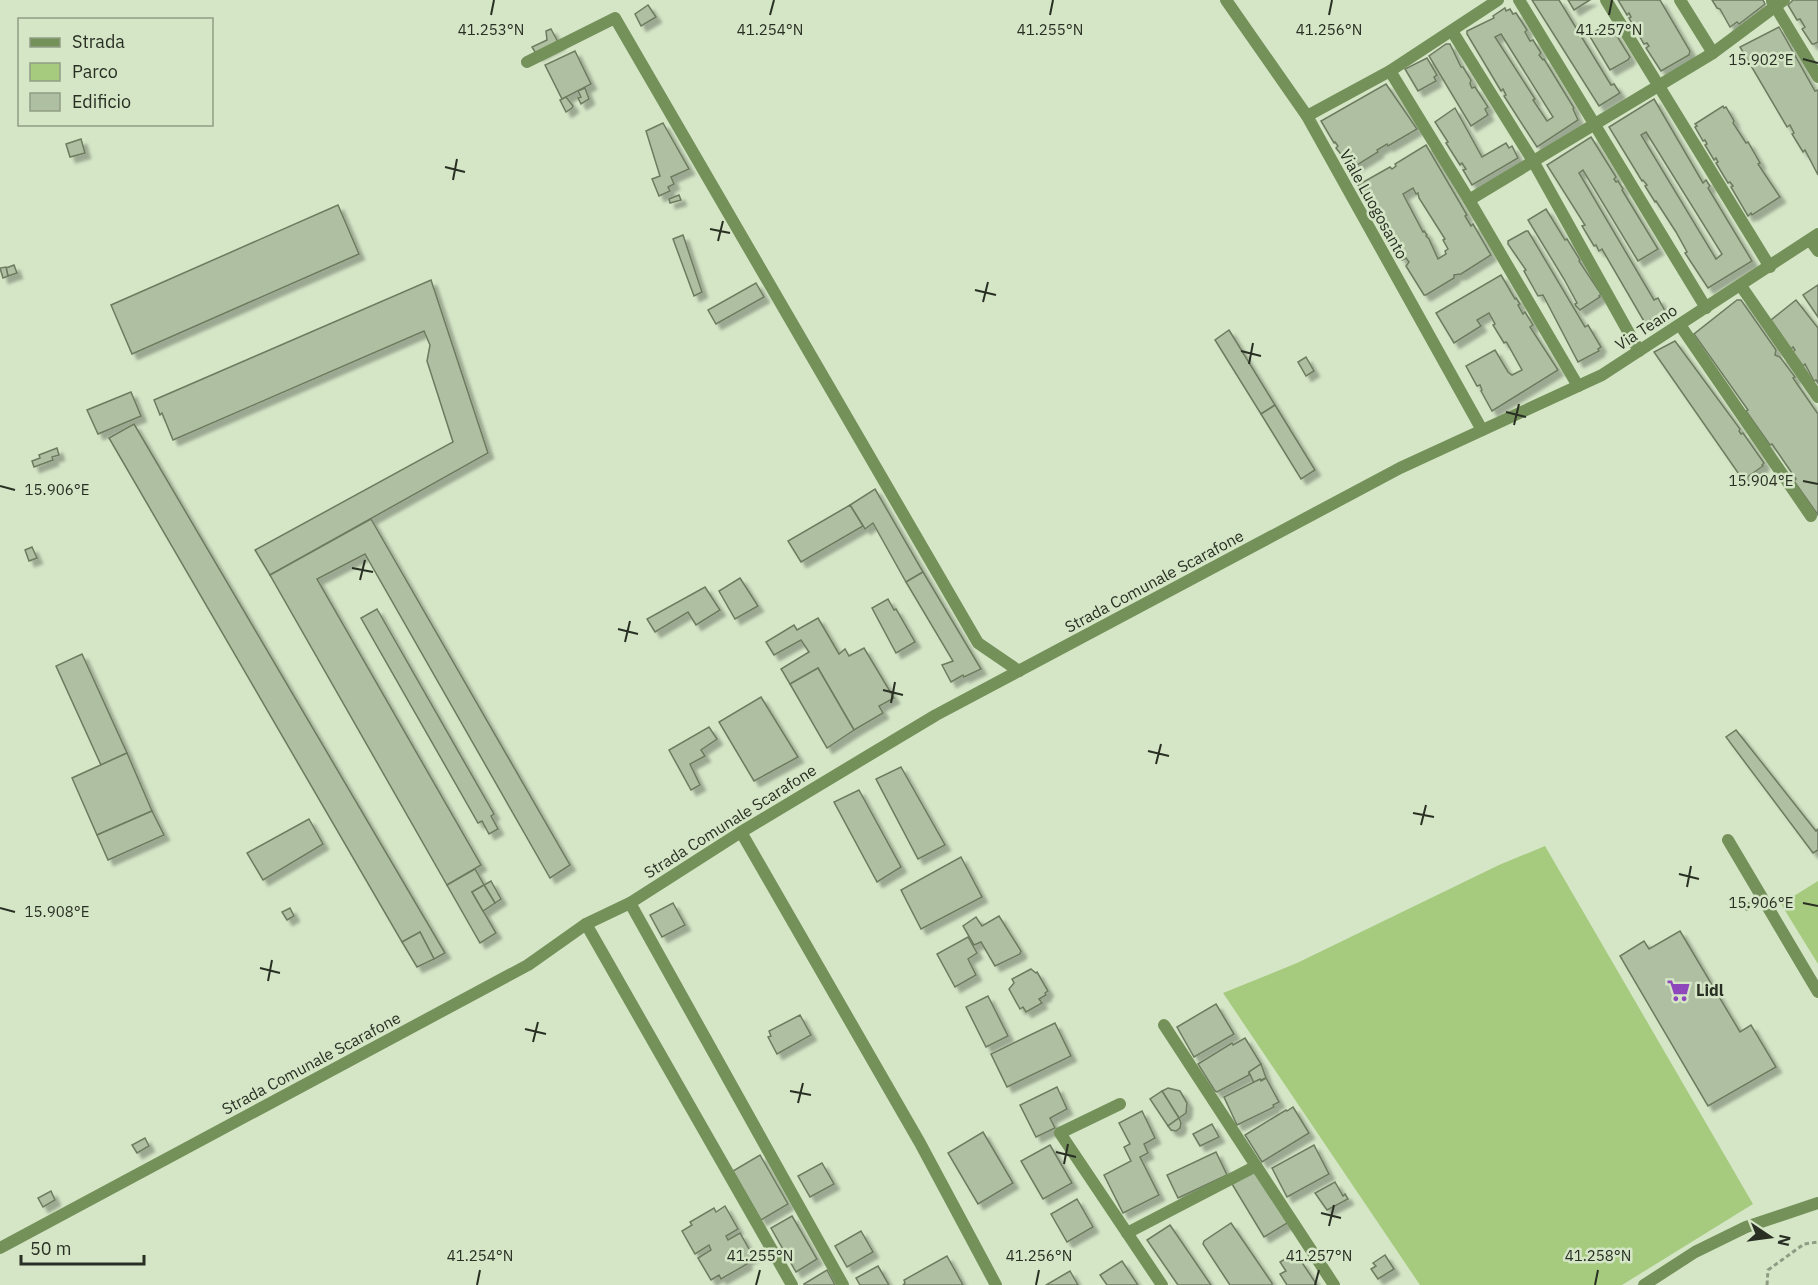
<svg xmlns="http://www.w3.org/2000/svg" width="1818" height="1285" viewBox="0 0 1818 1285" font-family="'IBM Plex Sans',sans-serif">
	<defs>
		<filter id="shadow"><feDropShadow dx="5.5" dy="5.5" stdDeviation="1.5" flood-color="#0004"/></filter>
	</defs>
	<rect width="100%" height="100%" fill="#d5e6c7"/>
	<g fill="#a6cb7f">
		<path d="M1545,846l208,358 -131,81h-202l-197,-292 74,-30 202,-98z"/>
		<path d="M1818,881v83l-37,-60z"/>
	</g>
	<g fill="#afbfa1" stroke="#6d7b5f" stroke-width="1.5" fill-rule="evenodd" filter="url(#shadow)">
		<path d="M1532,0h27l52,85 3,-1 6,9 -21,13z"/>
		<path d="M1568,0h22l-16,10z"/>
		<path d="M1618,0h42l30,51 -1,4 -28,16 -15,-23 3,-2 -2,-3 -3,1 -15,-26 2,-1 -2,-4 -2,2z"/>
		<path d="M1712,0h51l2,4 -26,20 -2,-2 -7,5 -10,-18 -3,-1z"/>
		<path d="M1793,0h25v42l-4,2h-2l-10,-15 3,-2 -5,-8 -3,1 -9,-15z"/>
		<path d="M648,5l8,12 -15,9 -6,-12z"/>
		<path d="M1505,8l1,3 4,-2 3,5 3,-1 11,17 -2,2 5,9 3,-1 8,13 -2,2 4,5 1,-1 30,49 -1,1 5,11 -41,27 -33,-51 2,-1 -3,-6 -2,2 -34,-57v-3l27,-13 -1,-2zM1501,34l52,83 -6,4 -14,-21 2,-1 -40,-62z"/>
		<path d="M1607,24l1,2 2,-1 20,32 -2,3 -18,10 -21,-35z"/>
		<path d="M1779,27l36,64 3,-1v85l-13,-25 -2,2 -11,-18 2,-1 -4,-8 -3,2 -47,-80z"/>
		<path d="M551,29l8,15 -22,11 -5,-8 15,-7 -1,-9z"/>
		<path d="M1446,44h4l11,23h2l8,13 -1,4 2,4 3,-1 13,20 -3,2 3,6 -17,11 -42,-70z"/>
		<path d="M575,51l16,33 -29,15 -17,-34z"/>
		<path d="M1427,58l10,17 -3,2 2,4 -18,10 -13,-22z"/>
		<path d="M1386,84l31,45 -29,17 -1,-2 -10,6 1,2 -29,18 -6,-10 1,-2 -8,-10 2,-2 -3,-4 -1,1 -13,-22z"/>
		<path d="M585,88l4,11 -8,5 -3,-6 3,-1 -3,-6z"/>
		<path d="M566,97l7,9 -1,2 -6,4 -6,-12z"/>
		<path d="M1654,99l49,84 3,-3 4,6 -2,2 44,73 -44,27 -23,-35 2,-1 -11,-20 -20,-31 -1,1 -10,-16 2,-1 -4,-5 -1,1 -33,-54zM1646,132l76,122 -6,5 -75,-124z"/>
		<path d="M1723,106l1,2 2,-1 8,14 -1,2 13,20 2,-1 12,21 -2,1 22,33 -28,18 -1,-2 -3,3 -17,-29 2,-1 -3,-4 -2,1 -12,-20 2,-1 -2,-4 -2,2 -9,-15 2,-1 -2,-4 -2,1 -8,-14 2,-1 -2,-2z"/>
		<path d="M1455,108l27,49 24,-14 3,5 3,-2 6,12 -46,27 -9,-15 3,-1 -4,-6 -2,2 -14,-22 2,-1 -13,-20z"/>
		<path d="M663,123l26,46 -18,8 3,7 -6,3 2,4 -11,5 -7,-17 8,-3 -14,-45z"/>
		<path d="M1591,137l25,40 -2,2 2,3 2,-1 5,8 -1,1 36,59 -20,12 -55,-91 -4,3 75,127 4,-2 8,15 -21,10 -43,-74 -3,2 -3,-6 -2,1 -12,-20 3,-1 -38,-60z"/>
		<path d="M81,139l4,14 -15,4 -4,-13z"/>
		<path d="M1426,145l41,70 -2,1 6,10 2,-2 18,31 -30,19 -7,1v3l-28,17h-2l-18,-29 3,-4 -3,-4 -4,2 -7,-12 4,-2 -3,-4 -3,2 -6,-10 3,-1 -3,-6 -4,2 -25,-44 32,-18 2,2 4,-3 -1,-2zM1413,188l3,6 2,-1 1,5 26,41 -2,1 5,9 -3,2 1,3 -8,5 -9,-20 -3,-3 1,-1 -3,-4 -1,1 -20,-38z"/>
		<path d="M679,195l2,5 -11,3 -1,-4z"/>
		<path d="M338,205l21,49 -227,100 -21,-49z"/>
		<path d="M1546,209l19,31 2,-1 13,21 -1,1 22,33 -2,2 1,1 -20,13 -4,-4 -1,-2 2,-1 -13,-24 -36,-59z"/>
		<path d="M1526,231h2l57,96 3,-2 13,22 -3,2 1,2 -21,11 -35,-67 -5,1 -14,-25 2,-1 -18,-26v-3z"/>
		<path d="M683,235l19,57 -8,4 -21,-57z"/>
		<path d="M14,265l3,8 -9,3 -2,-8z"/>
		<path d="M6,267l2,9 -5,2 -3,-10z"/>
		<path d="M1501,275l14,24 1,-1 4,6 -2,1 5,9 2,-2 8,13 -3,2 28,43 -66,41 -11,-20 1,-1 -2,-5 -3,1 -11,-20 29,-16 13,22 4,3 10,-5 -15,-27 -1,-1 -2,1 -11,-18 2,-1 -6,-11 -12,7 4,6 -27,17 -18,-30z"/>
		<path d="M431,280l57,173 -218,122 -15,-25 198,-108 -26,-81 3,-16 -6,-14 -251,109 -11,-27 -2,2 -6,-15z"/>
		<path d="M756,283l8,14 -48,27 -8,-14z"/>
		<path d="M1818,285v32l-15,-22z"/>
		<path d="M1737,300h4l35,50 -1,5 5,2 15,20 -2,1 25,36v101l-24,-34 2,-2 -24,-35 -2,1 -24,-34 2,-1 -54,-76z"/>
		<path d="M1796,300l22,28v55l-2,-3 -2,1 -9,-17 -2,2 -10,-14 2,-2 -2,-3 -2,2 -20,-29z"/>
		<path d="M1229,330l46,75 -14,9 -46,-74z"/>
		<path d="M1675,341l65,88 -1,2 2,3 2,-1 21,30 -2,2 1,1 -20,14 -89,-128z"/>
		<path d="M1306,357l8,14 -8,5 -8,-14z"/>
		<path d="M131,392l10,24 -43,18 -11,-24z"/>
		<path d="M1275,405l40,65 -14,9 -40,-65z"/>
		<path d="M134,424l311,529 -11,6 -14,-27 -18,10 -293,-504z"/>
		<path d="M57,448l2,7 -7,2 1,3 -19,7 -2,-6 8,-3 -1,-3z"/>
		<path d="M875,489l48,83 -17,10 -33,-59 -8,6 -15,-24z"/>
		<path d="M850,505l13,21 -62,36 -13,-21z"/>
		<path d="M371,519l199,346 -20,13 -185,-324 -48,25 164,286 -34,20 -177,-310z"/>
		<path d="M32,547l5,11 -8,3 -4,-11z"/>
		<path d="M923,572l58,97 -17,8 -1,-2 -12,7 -9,-17 11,-4 -47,-79z"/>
		<path d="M740,578l18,28 -23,13 -16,-28z"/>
		<path d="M705,587l15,23 -24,15 -8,-13 -33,20 -8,-13z"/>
		<path d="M888,599l6,11 2,-1 19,33 -19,11 -24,-45z"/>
		<path d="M377,609l117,205 -3,2 7,13 -9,5 -7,-13 -4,2 -117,-205z"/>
		<path d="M818,618l21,36 6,-5 4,7 15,-8 30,50 -15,8 4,7 -29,17 -36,-62 -28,16 -7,-12 -2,-3 28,-17 -8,-12 -27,15 -8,-13 28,-17 3,5z"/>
		<path d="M82,654l45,99 -26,12 -45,-99z"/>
		<path d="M818,668l36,62 -27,18 -37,-64z"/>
		<path d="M761,697l37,60 -44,24 -35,-59z"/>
		<path d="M709,727l8,12 -16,11 4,6 -15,8 10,21 -9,5 -22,-40z"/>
		<path d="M1736,730l80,101 2,-2v21l-5,3 -87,-116z"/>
		<path d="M127,753l25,58 -55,24 -25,-57z"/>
		<path d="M901,767l44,78 -27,14 -42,-80z"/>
		<path d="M859,790l42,77 -24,15 -43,-80z"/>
		<path d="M152,811l12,24 -56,25 -11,-25z"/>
		<path d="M309,819l14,25 -60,36 -16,-27z"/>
		<path d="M961,857l21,40 -61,32 -20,-39z"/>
		<path d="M475,869l9,16 -12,7 24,41 -16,10 -33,-58z"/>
		<path d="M491,881l10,18 -6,4 -11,-18z"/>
		<path d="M484,885l11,18 -12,8 -11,-19z"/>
		<path d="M673,903l12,22 -23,12 -12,-22z"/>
		<path d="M290,908l4,8 -7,4 -5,-8z"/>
		<path d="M999,916l22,35 -1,3 -25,12 -14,-24 -7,3 -11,-19 13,-9 6,9z"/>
		<path d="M1680,931l60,101 11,-7 25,42 -68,39 -88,-150 24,-15 5,8z"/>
		<path d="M420,932l14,27 -17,8 -15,-25z"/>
		<path d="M968,937l9,16 -9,6 8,16 -21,12 -18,-33z"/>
		<path d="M1031,969l5,4 1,-1 11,19 -3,2 1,2 -7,4 3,4 -16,9 -3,-5 -3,2 -11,-20 5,-6 -2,-4z"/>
		<path d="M988,996l20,40 -22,11 -20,-40z"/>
		<path d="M1216,1004l18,30 -40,23 -17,-30z"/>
		<path d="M800,1015l11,20 -34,19 -9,-17 3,-1 -2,-5z"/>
		<path d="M1055,1023l16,33 -64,31 -16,-33z"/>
		<path d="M1245,1038l16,26 -12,8v3l-32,17 -2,-1 -17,-27 34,-21 1,2z"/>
		<path d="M1261,1064l5,14 -12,5 -5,-11z"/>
		<path d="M1266,1078l13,24 -6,3 1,2 -37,18 -13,-28 36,-18 1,2z"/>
		<path d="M1057,1087l10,22 -17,9 5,10 -19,9 -16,-32z"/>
		<path d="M1168,1088l12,3 7,12 -1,10 -7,5 -17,-27z"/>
		<path d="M1162,1091l17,27 -11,8 -18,-27z"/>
		<path d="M1293,1107l16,26 -47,29 -17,-27 41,-25 1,1z"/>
		<path d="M1142,1111l13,27 -11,6 4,9 -8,4 19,38 -36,18 -19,-38 27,-14 -7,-14 6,-3 -11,-21z"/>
		<path d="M1179,1118l2,5 -1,5 -4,3 -5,-1 -3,-4z"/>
		<path d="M1212,1124l7,13 -19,9 -7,-12z"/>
		<path d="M983,1132l30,51 -35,21 -30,-51z"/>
		<path d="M145,1138l4,8 -12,7 -5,-8z"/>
		<path d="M1050,1145l22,38 -29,16 -22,-38z"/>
		<path d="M1314,1145l15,29 -42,23 -15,-29z"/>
		<path d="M1216,1152l11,23 -49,23 -11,-23z"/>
		<path d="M760,1155l28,49 -27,16 -28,-49z"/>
		<path d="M822,1163l12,21 -24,13 -12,-21z"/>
		<path d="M1256,1169l33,53 -25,15 -32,-53z"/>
		<path d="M1335,1182l8,14 2,-2 3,5 -21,11 -12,-17z"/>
		<path d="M51,1191l4,9 -12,7 -5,-9z"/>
		<path d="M1077,1199l16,28 -26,15 -16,-28z"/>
		<path d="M725,1206l13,23 -12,7 2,4 12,-7 13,23 -8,4 2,4 -26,15 -2,-4 -8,5 -13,-22 13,-8 -2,-5 -14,9 -13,-23 10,-6 -2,-3 24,-14 2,4z"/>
		<path d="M792,1216l25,43 -21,13 -25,-44z"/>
		<path d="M1231,1223l41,60v2h-42l-27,-41 1,-3z"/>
		<path d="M1170,1225l41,60h-33l-31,-45z"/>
		<path d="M861,1231l12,21 -26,15 -12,-21z"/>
		<path d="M1293,1254l5,8 3,-1 16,24h-30l-7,-11 6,-3 -6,-9z"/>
		<path d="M1385,1255l9,14 -16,10 -7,-10 5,-3 -3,-3z"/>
		<path d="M947,1256l16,29h-60l2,-2 -1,-3z"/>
		<path d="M1122,1261l16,24h-31l-7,-10z"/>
		<path d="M878,1266l11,19h-29l-4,-7z"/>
		<path d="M827,1270l8,15h-31v-1z"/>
		<path d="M1070,1271l8,14h-32z"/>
	</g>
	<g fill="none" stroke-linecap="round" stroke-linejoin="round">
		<path stroke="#8f9c84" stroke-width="3" stroke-dasharray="4.5 3" stroke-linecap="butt" d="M1767,1285l1,-15 36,-26 14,-2"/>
		<path stroke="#75915a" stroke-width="7" d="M1747,907l16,-9"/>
		<g stroke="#75915a" stroke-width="12">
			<path d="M1226,0l81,116 175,314"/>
			<path d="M1519,0l187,308"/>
			<path d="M1606,0l164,267"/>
			<path d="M1680,0l33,53"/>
			<path d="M1772,1l46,76"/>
			<path d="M1452,31l81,130 106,190"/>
			<path d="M527,62l88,-44 363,625 41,28"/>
			<path d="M1390,71l79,129 109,186"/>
			<path d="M1307,116l83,-45 108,-71"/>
			<path d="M1469,200l244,-147 71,-53"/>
			<path d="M1810,240l8,11"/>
			<path d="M1741,286l77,111"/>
			<path d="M1680,325l131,191"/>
			<path d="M741,832l179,311 76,142"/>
			<path d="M1728,840l90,152"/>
			<path d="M630,903l213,382"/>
			<path d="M586,924l206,361"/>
			<path d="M1164,1025l170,260"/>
			<path d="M1120,1104l-60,29 102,152"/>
			<path d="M1127,1233l129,-67"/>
			<path d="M1644,1285l51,-33 51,-25 72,-24"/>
		</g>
		<path stroke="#75915a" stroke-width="12" d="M0,1248l528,-283 58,-41 44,-21 111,-71 195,-117 464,-247 202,-93 216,-141"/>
	</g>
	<path fill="none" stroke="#292f23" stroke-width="2" d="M491,15l3,-15M770,15l4,-15M1050,15l3,-15M1329,15l3,-15M1609,15l3,-15M1803,59l15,4M445,167l20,5M453,180l4,-21M710,229l20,4M718,241l5,-20M975,290l21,5M983,302l5,-20M1241,351l20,5M1249,364l4,-21M1506,412l20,5M1514,425l5,-21M1803,481l15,3M0,486l15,4M352,568l21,4M360,580l5,-20M618,629l20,5M625,642l5,-21M883,690l20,5M891,703l4,-21M1148,751l21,5M1156,764l5,-20M1413,813l21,4M1421,825l5,-20M1679,874l20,5M1687,887l4,-21M1803,903l15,3M0,908l15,4M260,968l20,5M268,981l4,-21M525,1029l21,5M533,1042l5,-20M790,1091l21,4M798,1103l5,-20M1056,1152l20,5M1064,1164l4,-20M1321,1213l20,5M1329,1226l5,-21M477,1285l3,-15M756,1285l4,-15M1036,1285l3,-15M1315,1285l4,-15M1595,1285l3,-15"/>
	<defs>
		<symbol id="supermarket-bare" viewBox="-9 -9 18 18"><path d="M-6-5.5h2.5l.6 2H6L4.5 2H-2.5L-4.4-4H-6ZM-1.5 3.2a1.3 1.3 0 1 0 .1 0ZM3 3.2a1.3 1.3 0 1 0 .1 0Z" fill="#8f48bb" stroke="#d5e6c7" stroke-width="2.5" paint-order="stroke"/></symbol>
	</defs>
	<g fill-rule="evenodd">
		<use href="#supermarket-bare" x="1662" y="974" width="33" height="33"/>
	</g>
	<g text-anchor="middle" stroke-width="5" stroke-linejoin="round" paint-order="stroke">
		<g font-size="16" fill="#292f23" stroke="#d5e6c7">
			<text transform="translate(1374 204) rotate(61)" y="6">Viale Luogosanto</text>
			<text transform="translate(1646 327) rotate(-33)" y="6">Via Teano</text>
			<text transform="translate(1154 581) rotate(-28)" y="6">Strada Comunale Scarafone</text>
			<text transform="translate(730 821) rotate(-32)" y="6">Strada Comunale Scarafone</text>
			<text transform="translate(311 1063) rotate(-28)" y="6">Strada Comunale Scarafone</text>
		</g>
		<g font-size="16" font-weight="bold" fill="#292f23" stroke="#d5e6c7" text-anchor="start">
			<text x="1696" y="996">Lidl</text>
		</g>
	</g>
	<g font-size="15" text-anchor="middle" fill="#292f23" stroke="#d5e6c7" stroke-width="5" stroke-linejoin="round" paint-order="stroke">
		<text x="491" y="35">41.253°N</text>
		<text x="770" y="35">41.254°N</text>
		<text x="1050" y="35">41.255°N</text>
		<text x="1329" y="35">41.256°N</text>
		<text x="1609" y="35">41.257°N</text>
		<text x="1761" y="65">15.902°E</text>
		<text x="1761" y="486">15.904°E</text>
		<text x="57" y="495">15.906°E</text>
		<text x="1761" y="908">15.906°E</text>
		<text x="57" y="917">15.908°E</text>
		<text x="480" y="1261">41.254°N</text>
		<text x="760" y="1261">41.255°N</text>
		<text x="1039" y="1261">41.256°N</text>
		<text x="1319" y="1261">41.257°N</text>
		<text x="1598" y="1261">41.258°N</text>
	</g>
	<rect x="18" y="18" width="195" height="108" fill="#d5e6c7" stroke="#909d85" stroke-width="1.5"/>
	<rect x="30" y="38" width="30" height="9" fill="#75915a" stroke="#909d85" stroke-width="1.5"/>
	<text x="72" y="48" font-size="18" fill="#292f23">Strada</text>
	<rect x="30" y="63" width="30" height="18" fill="#a6cb7f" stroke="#909d85" stroke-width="1.5"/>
	<text x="72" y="78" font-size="18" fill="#292f23">Parco</text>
	<rect x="30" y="93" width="30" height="18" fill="#afbfa1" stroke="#909d85" stroke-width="1.5"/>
	<text x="72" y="108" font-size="18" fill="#292f23">Edificio</text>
	<g transform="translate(1770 1237) rotate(103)" stroke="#d5e6c7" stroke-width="4.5" paint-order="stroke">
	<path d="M0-4.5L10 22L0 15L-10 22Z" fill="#292f23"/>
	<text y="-9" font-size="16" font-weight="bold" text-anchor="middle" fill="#292f23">N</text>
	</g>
	<path d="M21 1255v9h123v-9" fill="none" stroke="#292f23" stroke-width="3"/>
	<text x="30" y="1255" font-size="18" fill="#292f23" stroke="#d5e6c7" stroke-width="4.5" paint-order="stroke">50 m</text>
</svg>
